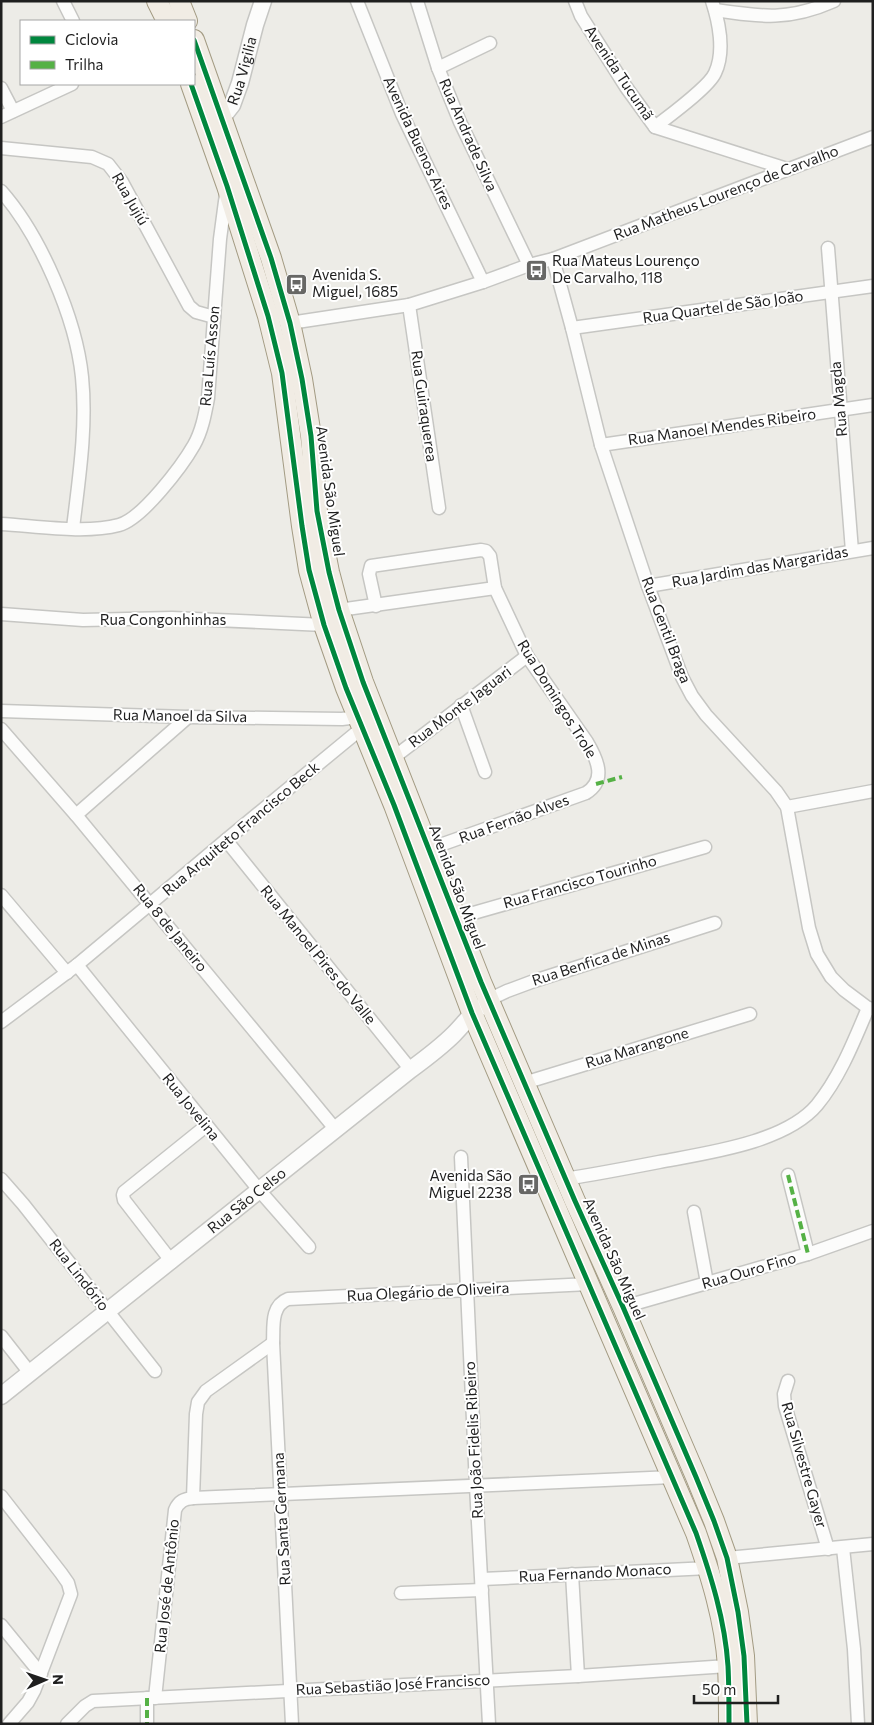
<svg xmlns="http://www.w3.org/2000/svg" width="874" height="1725" viewBox="0 0 874 1725" font-family="Commissioner,sans-serif">
	<rect width="100%" height="100%" fill="#edece7"/>
	<g fill="none" stroke-linecap="round" stroke-linejoin="round">
		<defs>
			<g id="minor">
				<path d="M63,1l10,20"/>
				<path d="M357,1l45,113 81,168"/>
				<path d="M417,1l21,67 22,54 69,143"/>
				<path d="M575,1l6,15 45,71 29,40 132,42"/>
				<path d="M715,10c47,7 74,11 119,-9"/>
				<path d="M438,68l52,-25"/>
				<path d="M1,88l12,23"/>
				<path d="M1,117l71,-33"/>
				<path d="M655,127c14,-11 54,-40 60,-54 10,-21 4,-51 -3,-72"/>
				<path d="M1,148l91,9 16,7 14,18 67,124 7,6 18,5"/>
				<path d="M1,191c39,44 75,127 81,186 5,50 -3,101 -9,151"/>
				<path d="M828,248l24,303"/>
				<path d="M553,259l19,69 29,117 47,141 34,91 10,19 14,19 70,76 11,16 22,121 8,26 14,23 13,13 24,18 5,1"/>
				<path d="M409,305l30,203"/>
				<path d="M290,323l119,-18 74,-23 46,-17 24,-6 320,-122"/>
				<path d="M572,328l301,-42"/>
				<path d="M601,445l272,-40"/>
				<path d="M1,524c36,2 84,10 118,1 23,-6 63,-59 75,-80 8,-14 11,-31 14,-47l12,-159 6,-45"/>
				<path d="M648,586l225,-38"/>
				<path d="M376,606l-7,-32 2,-8 110,-16 5,1 4,5 5,32 32,68 60,86c10,17 20,38 -1,51l-157,56"/>
				<path d="M339,610l156,-22"/>
				<path d="M1,614l82,6 89,-2 152,7"/>
				<path d="M461,705l24,67"/>
				<path d="M1,711l187,6 154,2 16,-2"/>
				<path d="M1,729l75,86 260,315"/>
				<path d="M393,758l134,-102"/>
				<path d="M787,807l86,-16"/>
				<path d="M76,815l112,-98"/>
				<path d="M226,840l185,230"/>
				<path d="M1,895l66,78"/>
				<path d="M456,918l249,-71"/>
				<path d="M77,965l182,225 50,57"/>
				<path d="M488,1000l19,-9 27,-10 181,-58"/>
				<path d="M1,1022l76,-57 73,-61 76,-64 136,-112"/>
				<path d="M524,1083l226,-69"/>
				<path d="M461,1157l15,329 13,238"/>
				<path d="M788,1175l20,79"/>
				<path d="M1,1179l22,25 132,167"/>
				<path d="M565,1179c32,-5 63,-11 94,-17 47,-9 126,-19 158,-57 23,-28 37,-64 51,-97"/>
				<path d="M694,1212l13,71"/>
				<path d="M172,1262l-48,-62 -1,-5 1,-3 82,-66"/>
				<path d="M623,1307l185,-53 65,-23"/>
				<path d="M1,1336l29,37"/>
				<path d="M788,1381l-4,13 1,12 43,143"/>
				<path d="M1,1496l60,77 7,10 3,11 -37,97 -6,11 -19,22"/>
				<path d="M193,1498l480,-21"/>
				<path d="M843,1548l11,101 4,75"/>
				<path d="M727,1558l146,-14"/>
				<path d="M572,1574l6,102"/>
				<path d="M482,1579l227,-11"/>
				<path d="M401,1593l81,-3"/>
				<path d="M1,1625l40,49"/>
				<path d="M147,1698v26"/>
				<path d="M155,1698l20,-188c4,-9 9,-11 18,-12l3,-84 2,-12 8,-11 67,-48"/>
				<path d="M67,1724l18,-18 8,-5 485,-25 150,-10"/>
				<path d="M292,1724l-19,-381c1,-15 -3,-37 15,-44l301,-15"/>
			</g>
			<g id="tertiary">
				<path id="s1" d="M215,125l6,-6 11,-14 8,-22 15,-58 8,-24"/>
				<path id="s2" d="M1,1396c137,-108 273,-217 409,-326 15,-11 31,-23 44,-36 9,-9 16,-19 26,-27"/>
			</g>
			<g id="primary">
				<path d="M157,1l10,20"/>
				<path d="M179,1l8,20"/>
				<path d="M194,40l77,218 19,65 12,56 9,57 6,75 12,61 10,38 24,72 118,300 94,219 48,106 73,170 18,44 13,37 11,54 6,44 3,68"/>
				<path d="M191,84l36,102 41,130 14,57 20,153 7,44 15,55 22,63 48,117 78,208 224,520c15,43 29,87 32,133 1,19 1,39 1,58"/>
			</g>
		</defs>
		<use href="#minor" stroke="#c6c6c3" stroke-width="15"/>
		<use href="#tertiary" stroke="#c6c6c3" stroke-width="19"/>
		<use href="#primary" stroke="#a39b83" stroke-width="22"/>
		<use href="#minor" stroke="#fcfcfb" stroke-width="12"/>
		<use href="#tertiary" stroke="#fcfcfb" stroke-width="16"/>
		<use href="#primary" stroke="#f1ece4" stroke-width="20"/>
		<g stroke="#55b145" stroke-width="4" stroke-dasharray="8 4" stroke-linecap="butt">
			<path d="M596,784l26,-7"/>
			<path d="M788,1175l20,79"/>
			<path d="M147,1698v26"/>
		</g>
		<defs>
			<g id="cycleway">
				<path d="M194,40l77,218 19,65 12,56 9,57 6,75 12,61 10,38 24,72 118,300 94,219 48,106 73,170 18,44 13,37 11,54 6,44 3,68"/>
				<path d="M191,84l36,102 41,130 14,57 20,153 7,44 15,55 22,63 48,117 78,208 224,520c15,43 29,87 32,133 1,19 1,39 1,58"/>
			</g>
		</defs>
		<use href="#cycleway" stroke="#fff" stroke-width="8"/>
		<use href="#cycleway" stroke="#00873e" stroke-width="5"/>
	</g>
	<defs>
		<symbol id="bus-square" viewBox="-11 -11 22 22"><rect x="-9" y="-9" width="18" height="18" rx="4" fill="#676765" stroke="#fff"/><path d="M-5-6H5V4H4V6H2V4H-2V6H-4V4H-5ZM-3.5-4V0h7V-4ZM-3.5 1.2v1.5H-2V1.2ZM2 1.2v1.5H3.5V1.2Z" fill="#fff"/></symbol>
	</defs>
	<g fill-rule="evenodd">
		<use href="#bus-square" x="524" y="258" width="25" height="25"/>
		<use href="#bus-square" x="284" y="272" width="25" height="25"/>
		<use href="#bus-square" x="516" y="1172" width="25" height="25"/>
	</g>
	<g text-anchor="middle" stroke-width="4" stroke-linejoin="round" paint-order="stroke">
		<g font-size="15" fill="#1f1f1f" stroke="#fff">
			<text dy="5" stroke="none"><textPath href="#s1" startOffset="62">Rua Vigilia</textPath></text>
			<text transform="translate(619 73) rotate(56)" y="5">Avenida Tucumã</text>
			<text transform="translate(468 135) rotate(66)" y="5">Rua Andrade Silva</text>
			<text transform="translate(418 143) rotate(65)" y="5">Avenida Buenos Aires</text>
			<text transform="translate(726 193) rotate(-21)" y="5">Rua Matheus Lourenço de Carvalho</text>
			<text transform="translate(130 199) rotate(60)" y="5">Rua Jujiú</text>
			<text transform="translate(723 307) rotate(-8)" y="5">Rua Quartel de São João</text>
			<text transform="translate(210 356) rotate(-85)" y="5">Rua Luís Asson</text>
			<text transform="translate(839 399) rotate(-95)" y="5">Rua Magda</text>
			<text transform="translate(424 406) rotate(82)" y="5">Rua Guiraquerea</text>
			<text transform="translate(722 427) rotate(-8)" y="5">Rua Manoel Mendes Ribeiro</text>
			<text transform="translate(330 491) rotate(82)" y="5">Avenida São Miguel</text>
			<text transform="translate(760 567) rotate(-10)" y="5">Rua Jardim das Margaridas</text>
			<text x="163" y="625">Rua Congonhinhas</text>
			<text transform="translate(666 630) rotate(69)" y="5">Rua Gentil Braga</text>
			<text transform="translate(557 699) rotate(58)" y="5">Rua Domingos Trole</text>
			<text transform="translate(460 707) rotate(-37)" y="5">Rua Monte Jaguari</text>
			<text transform="translate(180 716) rotate(1)" y="5">Rua Manoel da Silva</text>
			<text transform="translate(514 819) rotate(-20)" y="5">Rua Fernão Alves</text>
			<text transform="translate(241 829) rotate(-40)" y="5">Rua Arquiteto Francisco Beck</text>
			<text transform="translate(580 882) rotate(-16)" y="5">Rua Francisco Tourinho</text>
			<text transform="translate(457 887) rotate(69)" y="5">Avenida São Miguel</text>
			<text transform="translate(170 928) rotate(51)" y="5">Rua 8 de Janeiro</text>
			<text transform="translate(318 955) rotate(51)" y="5">Rua Manoel Pires do Valle</text>
			<text transform="translate(601 959) rotate(-18)" y="5">Rua Benfica de Minas</text>
			<text transform="translate(637 1048) rotate(-17)" y="5">Rua Marangone</text>
			<text transform="translate(191 1107) rotate(51)" y="5">Rua Jovelina</text>
			<text dy="5" stroke="none"><textPath href="#s2" startOffset="314">Rua São Celso</textPath></text>
			<text transform="translate(614 1259) rotate(66)" y="5">Avenida São Miguel</text>
			<text transform="translate(749 1271) rotate(-16)" y="5">Rua Ouro Fino</text>
			<text transform="translate(79 1275) rotate(52)" y="5">Rua Lindório</text>
			<text transform="translate(428 1292) rotate(-3)" y="5">Rua Olegário de Oliveira</text>
			<text transform="translate(474 1440) rotate(-93)" y="5">Rua João Fidelis Ribeiro</text>
			<text transform="translate(804 1465) rotate(74)" y="5">Rua Silvestre Gayer</text>
			<text transform="translate(282 1519) rotate(-93)" y="5">Rua Santa Germana</text>
			<text transform="translate(595 1573) rotate(-3)" y="5">Rua Fernando Monaco</text>
			<text transform="translate(167 1586) rotate(-84)" y="5">Rua José de Antônio</text>
			<text transform="translate(393 1685) rotate(-3)" y="5">Rua Sebastião José Francisco</text>
		</g>
		<g font-size="15" fill="#1f1f1f" stroke="#fff" text-anchor="start">
			<text x="552" y="266">Rua Mateus Lourenço<tspan x="552" dy="17">De Carvalho, 118</tspan></text>
			<text x="312" y="280">Avenida S.<tspan x="312" dy="17">Miguel, 1685</tspan></text>
			<text x="512" y="1181" text-anchor="end">Avenida São<tspan x="512" dy="17">Miguel 2238</tspan></text>
		</g>
	</g>
	<rect width="874" height="1725" fill="none" stroke="#1f1f1f" stroke-width="5"/>
	<rect x="20" y="20" width="175" height="65" fill="#ffffff" stroke="#a5a5a5"/>
	<rect x="30" y="36" width="25" height="8" fill="#00873e" stroke="#a5a5a5"/>
	<text x="65" y="45" font-size="15" fill="#1f1f1f">Ciclovia</text>
	<rect x="30" y="61" width="25" height="8" fill="#55b145" stroke="#a5a5a5"/>
	<text x="65" y="70" font-size="15" fill="#1f1f1f">Trilha</text>
	<g transform="translate(45 1680) rotate(88)" stroke="#ffffff" stroke-width="4" paint-order="stroke">
	<path d="M0-4L9 19L0 12L-9 19Z" fill="#1f1f1f"/>
	<text y="-8" font-size="14" font-weight="bold" text-anchor="middle" fill="#1f1f1f">N</text>
	</g>
	<path d="M694 1695v8h84v-8" fill="none" stroke="#1f1f1f" stroke-width="2.5"/>
	<text x="702" y="1695" font-size="15" fill="#1f1f1f" stroke="#ffffff" stroke-width="4" paint-order="stroke">50 m</text>
</svg>
